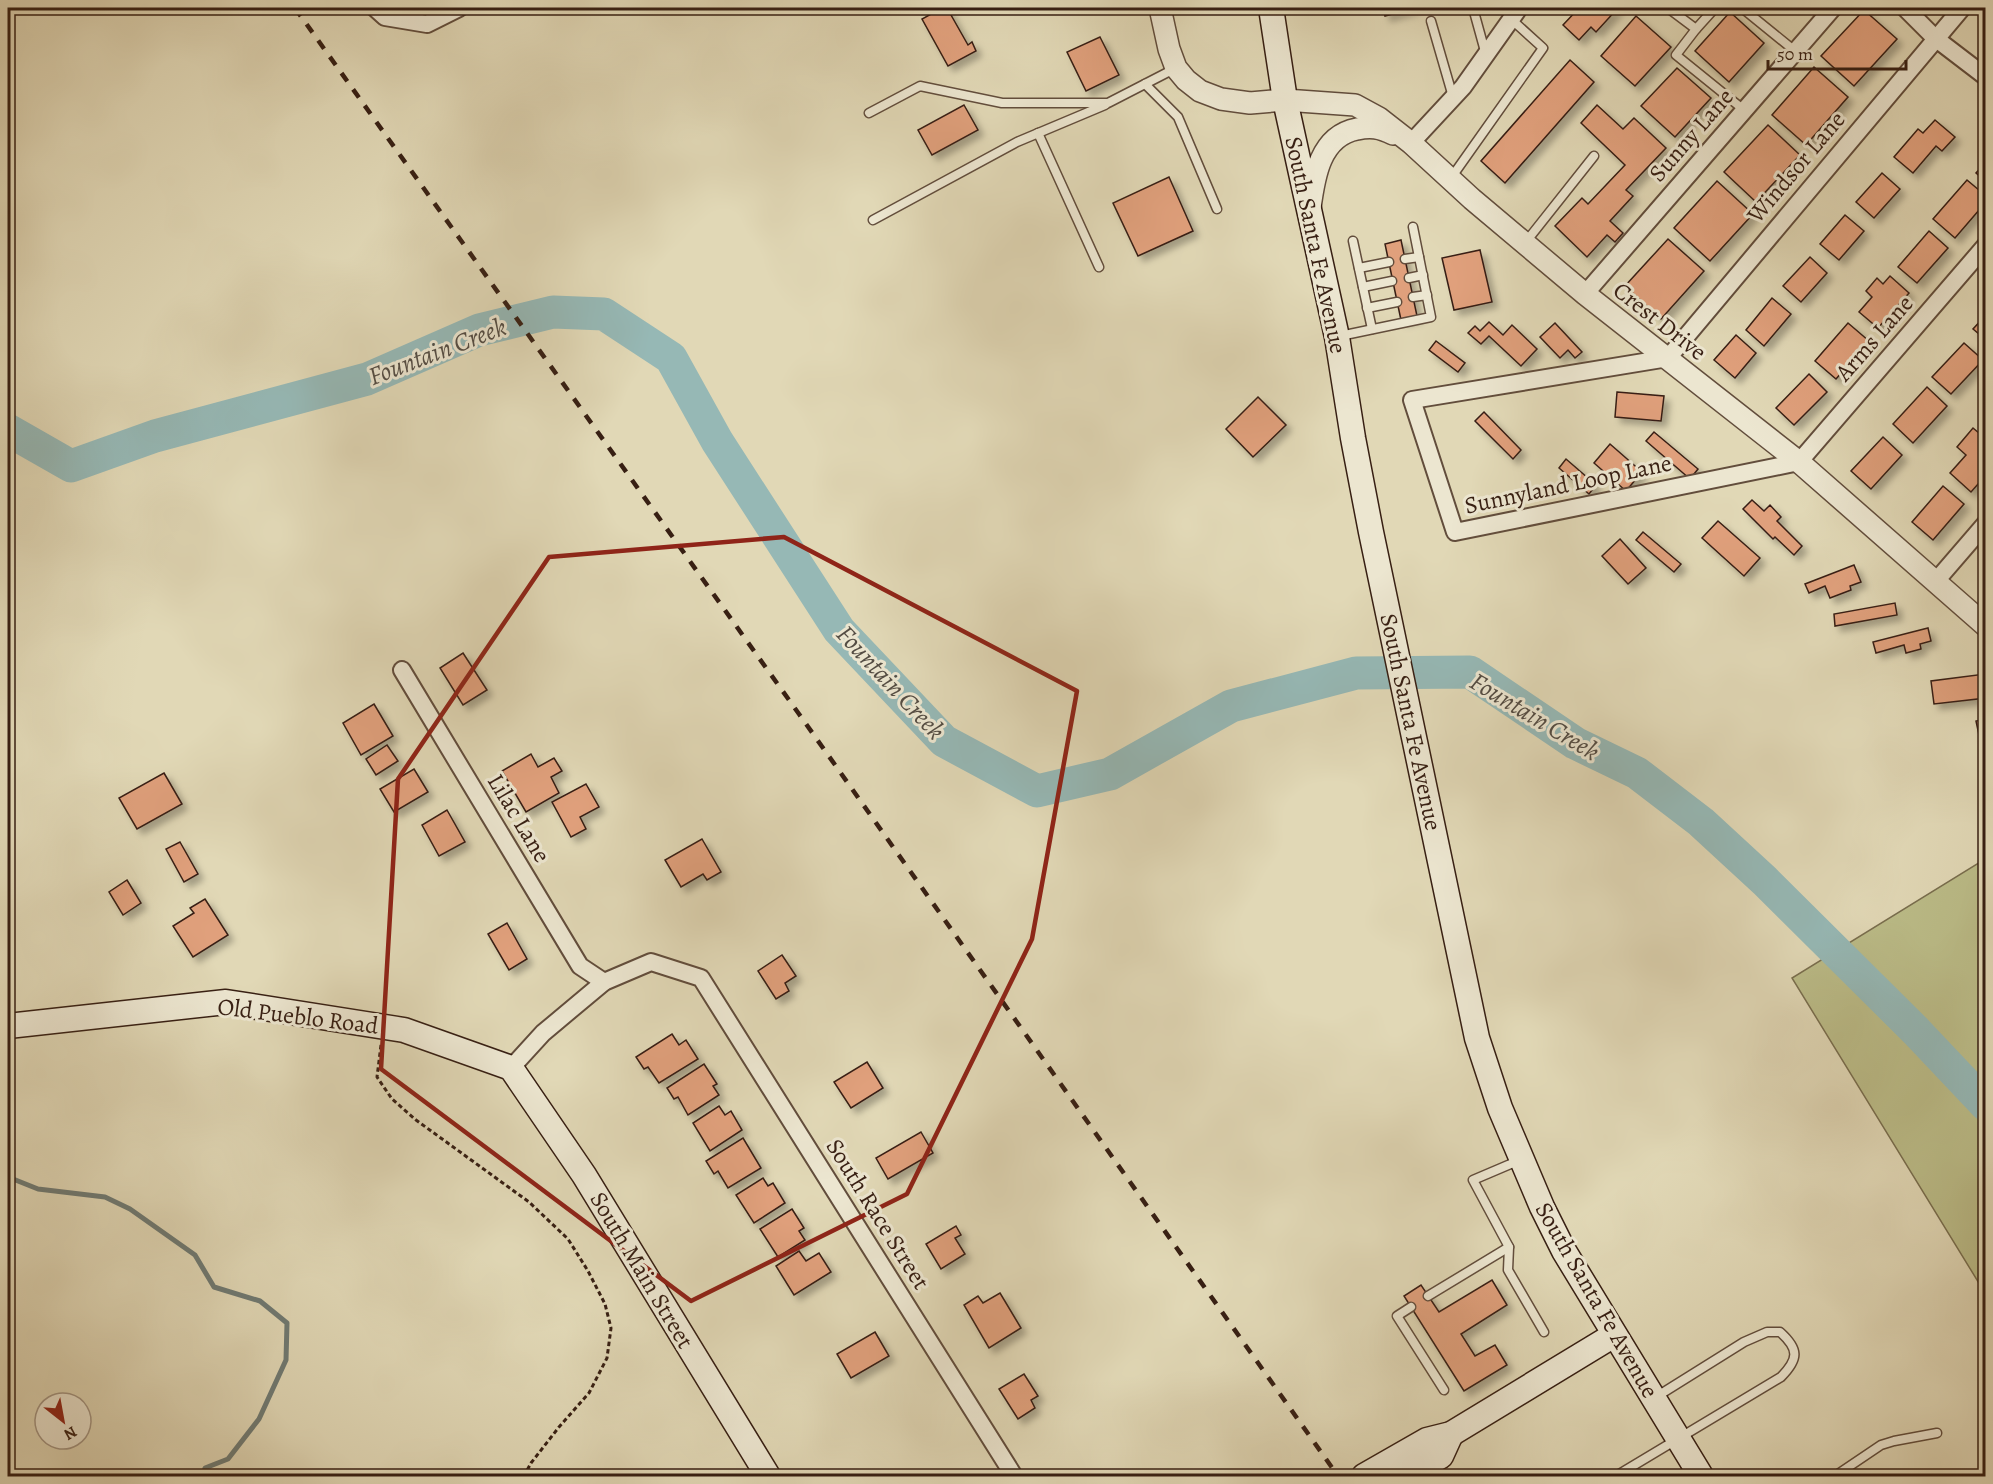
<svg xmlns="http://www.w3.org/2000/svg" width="1993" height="1484" viewBox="0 0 1993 1484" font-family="Alegreya,serif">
	<defs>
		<filter id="shadow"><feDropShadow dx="5.5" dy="5.5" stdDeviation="3" flood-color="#0004"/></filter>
	</defs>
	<rect width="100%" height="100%" fill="#e1d8b6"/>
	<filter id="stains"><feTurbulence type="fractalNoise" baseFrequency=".00333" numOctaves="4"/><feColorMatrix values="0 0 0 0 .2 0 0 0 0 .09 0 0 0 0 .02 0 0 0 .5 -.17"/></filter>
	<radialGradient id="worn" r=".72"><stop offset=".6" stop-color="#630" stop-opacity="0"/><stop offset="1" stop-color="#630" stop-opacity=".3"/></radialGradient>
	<path fill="#bbbc88" stroke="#796e4e" stroke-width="1.5" d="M1985,859v434l-193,-315z"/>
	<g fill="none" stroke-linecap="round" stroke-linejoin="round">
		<path stroke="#707b74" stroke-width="5" d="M8,1177l30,12 67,8 25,12 65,46 19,32 46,14 27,22 -1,37 -27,59 -31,40 -23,9 -2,8"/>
		<path stroke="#96b8b5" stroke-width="33" d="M8,430l63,36 84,-30 212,-57 112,-49 74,-18 51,2 67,44 46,83 122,189 105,111 93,50 73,-17 121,-68 125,-33 114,-1 105,71 62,30 64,49 64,59 151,150 70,74"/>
	</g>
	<g fill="#e0a07c" stroke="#371f13" stroke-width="1.5" filter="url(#shadow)">
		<path d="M942,8h5l21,37 4,-3 4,9 -28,15 -26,-47z"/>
		<path d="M1383,8h32l-30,8z"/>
		<path d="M1579,8h39l-22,24 -5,-5 -12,13 -16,-15z"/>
		<path d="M1864,10l33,29 -43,47 -33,-30z"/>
		<path d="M1730,12l34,31 -35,39 -34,-31z"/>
		<path d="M1636,16l35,31 -36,39 -34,-30z"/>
		<path d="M1100,37l19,38 -33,16 -19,-39z"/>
		<path d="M1570,60l24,22 -89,101 -24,-22z"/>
		<path d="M1814,67l34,30 -42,48 -34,-30z"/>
		<path d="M1677,68l34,30 -36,39 -34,-31z"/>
		<path d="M964,105l14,25 -46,25 -14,-25z"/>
		<path d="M1597,105l26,24 11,-11 32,30 -40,42 7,6 -23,25 13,12 -8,9 -8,-7 -20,22 -32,-31 27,-28 6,6 37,-39 -44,-42z"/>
		<path d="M1935,120l20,17 -13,14 -6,-5 -23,27 -19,-16 24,-28 5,4z"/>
		<path d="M1768,125l32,30 -44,47 -32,-30z"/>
		<path d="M1986,162v20l-10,-9z"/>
		<path d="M1882,173l18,16 -26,29 -18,-16z"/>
		<path d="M1169,177l24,54 -55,25 -25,-53z"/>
		<path d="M1967,180l19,16v6l-31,36 -22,-19z"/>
		<path d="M1717,181l36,33 -43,47 -36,-33z"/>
		<path d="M1845,215l19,16 -25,29 -19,-16z"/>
		<path d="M1929,231l19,17 -31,35 -19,-16z"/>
		<path d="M1668,239l36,32 -43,48 -36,-33z"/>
		<path d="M1401,240l16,76 -16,4 -16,-76z"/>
		<path d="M1480,250l12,52 -38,8 -12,-52z"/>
		<path d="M1810,257l17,16 -26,29 -18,-16z"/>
		<path d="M1890,276l19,17 -31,35 -19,-16 13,-15 -6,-6 11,-13 6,6z"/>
		<path d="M1772,298l19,16 -27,32 -18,-16z"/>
		<path d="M1986,315v25l-13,-11z"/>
		<path d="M1489,322l14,13 9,-10 25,24 -16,17 -32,-30 -8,8 -13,-11 7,-7 5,5z"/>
		<path d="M1555,323l27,29 -7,6 -7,-8 -8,8 -20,-21z"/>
		<path d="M1848,323l21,18 -33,38 -21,-18z"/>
		<path d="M1736,335l20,18 -21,25 -21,-18z"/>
		<path d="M1436,341l29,22 -7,9 -29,-22z"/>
		<path d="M1964,343l19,17 -32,34 -19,-17z"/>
		<path d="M1809,374l18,18 -33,33 -18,-17z"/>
		<path d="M1927,387l20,19 -34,37 -20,-19z"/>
		<path d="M1617,392l47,4 -3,25 -46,-4z"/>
		<path d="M1258,397l28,28 -33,32 -27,-28z"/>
		<path d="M1484,412l37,38 -8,9 -38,-38z"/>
		<path d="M1973,428l13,11v36l-15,17 -21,-19 16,-18 -9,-8z"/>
		<path d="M1654,432l44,37 -8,10 -44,-38z"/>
		<path d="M1883,437l19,18 -31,34 -20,-18z"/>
		<path d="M1610,444l32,28 -16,19 -32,-28z"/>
		<path d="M1566,459l30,26 -7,9 -30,-26z"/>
		<path d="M1943,486l21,18 -31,36 -21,-18z"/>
		<path d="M1752,500l12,11 6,-6 11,12 -4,4 25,25 -8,9 -19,-18 -2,2 -30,-30z"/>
		<path d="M1718,521l42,37 -16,18 -42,-38z"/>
		<path d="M1643,532l38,32 -7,8 -38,-32z"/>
		<path d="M1620,539l26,29 -18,16 -26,-28z"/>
		<path d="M1854,565l7,17 -11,4 1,4 -21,8 -5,-12 -16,7 -4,-9z"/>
		<path d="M1895,603l2,12 -62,11 -1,-12z"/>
		<path d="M1928,628l3,13 -11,3 1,5 -15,4 -2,-8 -28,8 -3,-11z"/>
		<path d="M463,653l24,37 -24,15 -23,-37z"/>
		<path d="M1985,674l1,24 -52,6 -3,-23z"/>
		<path d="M374,704l19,32 -32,19 -18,-32z"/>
		<path d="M1986,719v14l-7,2 -3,-14z"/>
		<path d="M387,745l11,16 -22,14 -10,-16z"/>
		<path d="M531,754l7,13 16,-9 8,13 -11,6 8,16 -33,19 -24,-41z"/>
		<path d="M414,769l14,23 -34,20 -14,-23z"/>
		<path d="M164,773l18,31 -45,25 -18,-31z"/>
		<path d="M586,784l13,23 -19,10 6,12 -15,8 -19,-35z"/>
		<path d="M447,810l18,32 -26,14 -17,-31z"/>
		<path d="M702,839l19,33 -14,8 -4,-6 -22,13 -16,-27z"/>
		<path d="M180,842l18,32 -14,8 -18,-33z"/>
		<path d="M127,880l14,23 -18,12 -14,-23z"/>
		<path d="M205,899l23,36 -35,22 -20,-31 21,-13 -4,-5z"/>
		<path d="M507,923l20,36 -18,11 -21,-36z"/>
		<path d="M782,955l14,21 -11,7 4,8 -13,8 -18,-28z"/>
		<path d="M672,1034l7,11 7,-5 12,19 -39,24 -11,-16 -4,2 -8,-12z"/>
		<path d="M867,1062l16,26 -32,20 -17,-26z"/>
		<path d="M704,1064l13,20 -4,2 6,9 -31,20 -10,-18 -4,2 -7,-11z"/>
		<path d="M719,1106l6,9 6,-4 11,19 -32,21 -17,-28z"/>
		<path d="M921,1132l12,21 -45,26 -12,-21z"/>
		<path d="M743,1138l18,30 -33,20 -10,-17 -4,3 -8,-13z"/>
		<path d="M763,1178l5,8 5,-3 12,20 -31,20 -18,-28z"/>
		<path d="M792,1209l12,19 -5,3 6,9 -27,17 -18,-28z"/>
		<path d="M956,1226l5,9 -6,3 10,16 -24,15 -15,-25z"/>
		<path d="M799,1251l7,10 13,-8 12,19 -37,23 -18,-29z"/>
		<path d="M1492,1280l15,25 -46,29 14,22 20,-11 12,20 -43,26 -60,-95 17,-11 18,27z"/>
		<path d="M1000,1293l21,35 -32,20 -25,-43 14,-9 5,7z"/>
		<path d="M875,1332l14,24 -38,22 -14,-24z"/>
		<path d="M1024,1374l14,22 -7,4 4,8 -17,11 -19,-30z"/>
	</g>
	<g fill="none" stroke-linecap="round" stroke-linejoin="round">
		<defs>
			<g id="service">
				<path d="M1473,8l13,47"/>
				<path d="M1668,8l28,21 -20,26 68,55"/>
				<path d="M1742,8l53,43"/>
				<path d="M1431,21l22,76"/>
				<path d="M1696,29l19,-21"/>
				<path d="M1145,84l33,33 39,92"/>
				<path d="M869,113l51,-27 82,17h106l68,-35"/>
				<path d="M1038,133l61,134"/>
				<path d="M1451,178l92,-130 -32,-29"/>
				<path d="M873,220l144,-78 88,-37"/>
				<path d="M1353,241l19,88"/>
				<path d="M1525,243l69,-87"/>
				<path d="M1405,259l14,-2"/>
				<path d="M1359,268l30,-6"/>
				<path d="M1409,278l14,-3"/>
				<path d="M1363,287l29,-6"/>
				<path d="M1413,297l14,-2"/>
				<path d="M1367,308l30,-6"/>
				<path d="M1340,336l91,-19 -18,-90"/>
				<path d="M1520,1160l-47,20 36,67 -1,23 36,62"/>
				<path d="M1428,1296l81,-49"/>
				<path d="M1411,1307l-14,9 47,74"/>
				<path d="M1616,1476l165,-99c18,-18 18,-28 -1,-45h-13l-23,10 -88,55"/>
				<path d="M1835,1476l46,-31 13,-4 43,-8"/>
			</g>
			<g id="minor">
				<path d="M375,8l10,9 42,7 32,-16"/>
				<path d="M1905,8l30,30 51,39"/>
				<path d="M1962,8l-294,350 -256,42 43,132 344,-70 187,-217"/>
				<path d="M1411,143l52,-56 56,-79"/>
				<path d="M1585,294l248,-286"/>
				<path d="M1936,581l50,-58"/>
				<path d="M402,670l178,296 24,16"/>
				<path d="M511,1068l32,-35 61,-51 47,-20 50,16 313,498"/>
			</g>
			<g id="tertiary">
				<path d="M1160,8l9,41 7,19 10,12 14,11 21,8 29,4 35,-3 70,5 24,13 32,25 61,56 113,95 214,168 187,164"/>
				<path d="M1310,208c4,-31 10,-72 47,-79 13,-3 23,-2 36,5"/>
			</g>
			<g id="secondary">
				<path d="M1271,8l14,92 52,237 16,101 18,94 106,506 23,70 42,99 22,44 137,225"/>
				<path d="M8,1026l218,-24 178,28 107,38 73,107 184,301"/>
				<path d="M1364,1476l63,-36 24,-6 163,-99"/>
				<path d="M1406,1476l35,-20 10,-22"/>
			</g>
		</defs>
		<use href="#service" stroke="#624d3c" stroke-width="11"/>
		<use href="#minor" stroke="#624d3c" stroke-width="20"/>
		<use href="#tertiary" stroke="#624d3c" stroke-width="24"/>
		<use href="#secondary" stroke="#371f13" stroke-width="27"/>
		<path stroke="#371f13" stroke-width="3" stroke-dasharray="4.5 3" stroke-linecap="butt" d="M381,1045l-4,32 15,22 24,21 113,82 39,37 20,32 17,33 6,24 -4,30 -18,35 -30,34 -28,36 -7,13"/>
		<use href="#service" stroke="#ece6d0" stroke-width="8"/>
		<use href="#minor" stroke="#ece6d0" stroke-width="16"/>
		<use href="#tertiary" stroke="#ece6d0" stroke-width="21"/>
		<use href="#secondary" stroke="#ece6d0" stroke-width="24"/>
		<path stroke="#371f13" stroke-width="4.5" stroke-dasharray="10 10" stroke-linecap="butt" d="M295,8l504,706 539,762"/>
	</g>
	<path fill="none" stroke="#8f2418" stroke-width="4.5" stroke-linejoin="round" d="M784,537l293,154 -45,248 -125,255 -216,107 -310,-232 17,-290 151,-222z"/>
	<g text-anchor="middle" stroke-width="6" stroke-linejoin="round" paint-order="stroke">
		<g font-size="24" fill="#371f13" stroke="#ece6d0">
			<text transform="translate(1691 135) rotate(-49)" y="8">Sunny Lane</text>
			<text transform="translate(1796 167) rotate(-50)" y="8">Windsor Lane</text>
			<text transform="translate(1316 245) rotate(78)" y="8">South Santa Fe Avenue</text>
			<text transform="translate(1660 321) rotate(38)" y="8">Crest Drive</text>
			<text transform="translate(1874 338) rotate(-49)" y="8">Arms Lane</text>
			<text transform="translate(1568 484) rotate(-12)" y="8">Sunnyland Loop Lane</text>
			<text transform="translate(1411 722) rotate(78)" y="8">South Santa Fe Avenue</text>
			<text transform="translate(519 818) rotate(59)" y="8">Lilac Lane</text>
			<text transform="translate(298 1016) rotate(7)" y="8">Old Pueblo Road</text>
			<text transform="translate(878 1214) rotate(58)" y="8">South Race Street</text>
			<text transform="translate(642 1270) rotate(59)" y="8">South Main Street</text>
			<text transform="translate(1597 1300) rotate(60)" y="8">South Santa Fe Avenue</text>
		</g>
		<g font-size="26" font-style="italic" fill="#544d44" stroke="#ece6d0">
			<text transform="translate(437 351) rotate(-21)" y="9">Fountain Creek</text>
			<text transform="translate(891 682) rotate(47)" y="9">Fountain Creek</text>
			<text transform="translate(1535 716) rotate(31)" y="9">Fountain Creek</text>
		</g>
	</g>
	<rect width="1993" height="1484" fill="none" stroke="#e1d8b6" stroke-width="30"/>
	<rect x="9" y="9" width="1975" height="1466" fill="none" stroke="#371f13" stroke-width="3"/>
	<rect x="15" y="15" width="1963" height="1454" fill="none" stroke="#371f13" stroke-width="1.5"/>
	<g transform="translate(63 1421) rotate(149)"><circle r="28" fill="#ece6d0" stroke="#a49684" stroke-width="1.5"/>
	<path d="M0-4.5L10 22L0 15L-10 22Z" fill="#8f2418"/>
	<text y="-9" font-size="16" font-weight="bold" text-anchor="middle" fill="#371f13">N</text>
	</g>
	<path d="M1768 60v9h138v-9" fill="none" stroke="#371f13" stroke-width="3"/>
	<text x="1777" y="60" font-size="18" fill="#371f13" stroke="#ece6d0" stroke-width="4.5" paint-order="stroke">50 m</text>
	<rect width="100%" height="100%" filter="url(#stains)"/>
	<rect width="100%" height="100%" fill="url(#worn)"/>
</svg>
